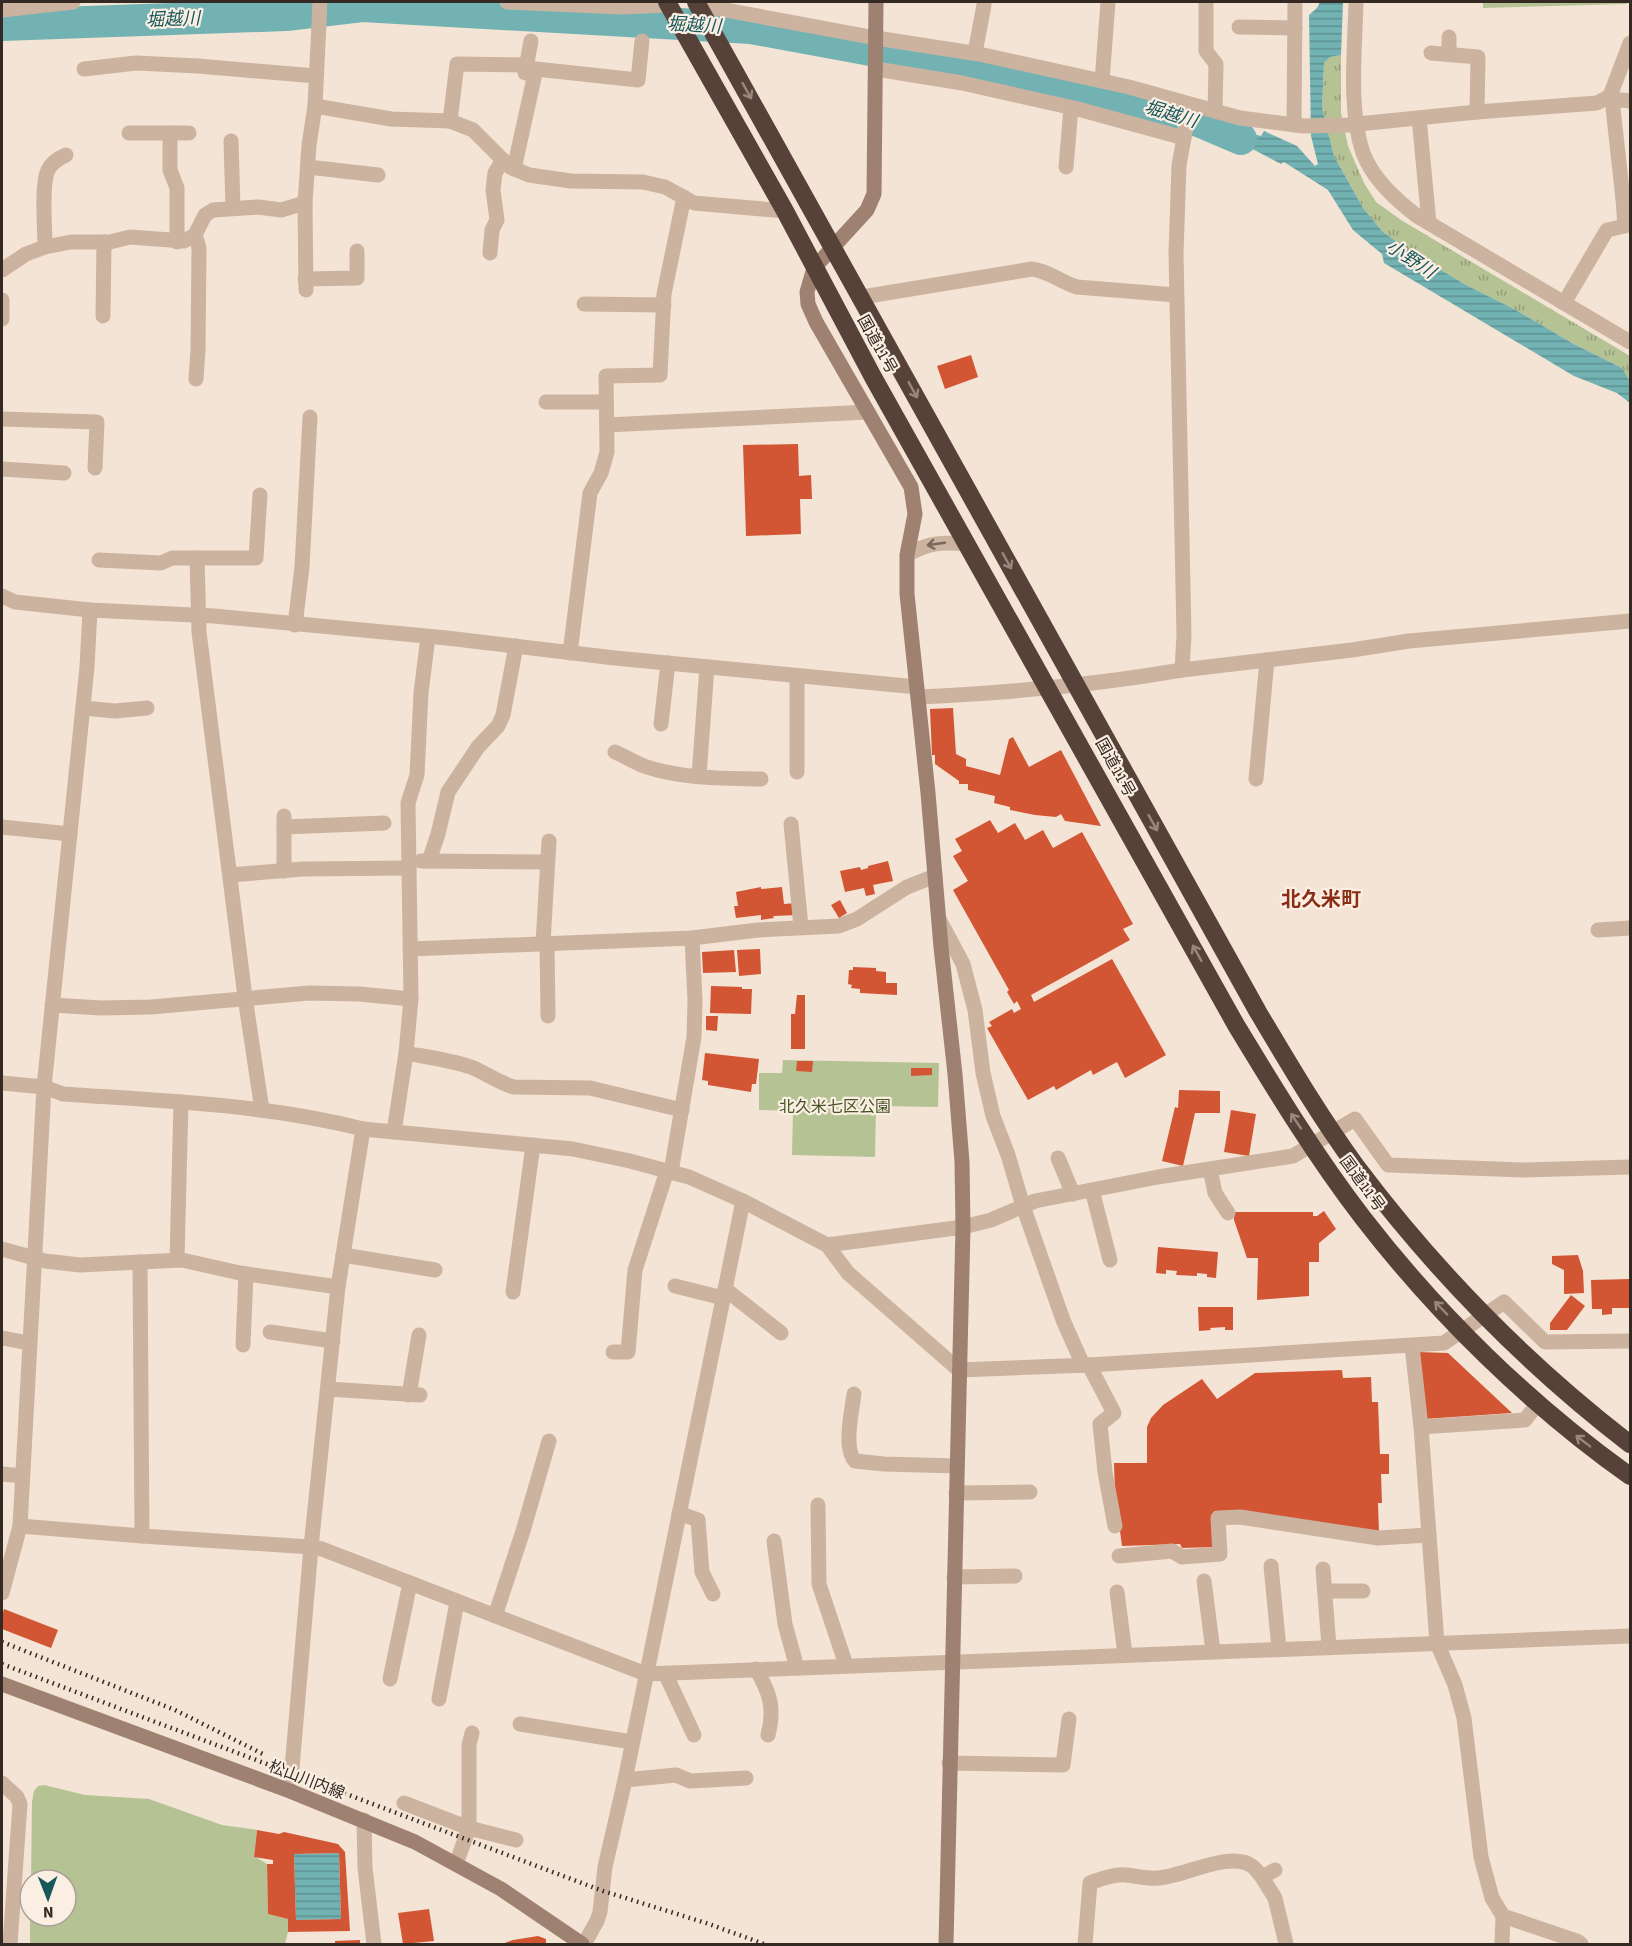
<svg xmlns="http://www.w3.org/2000/svg" width="1632" height="1946" viewBox="0 0 1632 1946" font-family="'Source Sans 3','Noto Sans JP',sans-serif">
	<defs>
		<pattern id="grass-tufts" width="24" height="20" patternUnits="userSpaceOnUse" patternTransform="scale(1.5)"><rect width="24" height="20" fill="#b5c394"/><path d="M3 7l-1-3M5 7V3M7 7l1-3M15 17l-1-3M17 17v-4M19 17l1-3" fill="none" stroke="#949e79"/></pattern>
		<pattern id="water-rules" width="6" height="5" patternUnits="userSpaceOnUse" patternTransform="scale(1.5)"><rect width="6" height="5" fill="#72b2b2"/><path d="M0 2.5h6" fill="none" stroke="#5e9191"/></pattern>
	</defs>
	<rect width="100%" height="100%" fill="#f3e4d5"/>
	<path fill="url(#grass-tufts)" d="M1341,55v58l7,33 16,37 12,19 25,18 229,136v25l-8,-13 -50,-25 -58,-34 -46,-23 -53,-31 -33,-24 -19,-23 -29,-52 -12,-48 2,-45 6,-6z"/>
	<g fill="#b5c394">
		<path d="M1483,2h144v2l-144,4z"/>
		<path d="M783,1060l156,3 -1,44 -62,-1 -1,51 -83,-2 1,-44 -34,-1v-37h23z"/>
		<path d="M44,1785l41,10 64,4 73,26 35,5 -3,26 13,8 1,50 20,5v13l-3,12h-255v-28h36v-36h-35l1,-78 2,-11 4,-5z"/>
	</g>
	<g fill="url(#water-rules)">
		<path d="M1320,2h23l-2,53 -11,2 -6,6 -2,45 12,48 29,52 19,23 33,24 53,31 46,23 58,34 50,25 8,13v22l-13,-10 -43,-17 -190,-113 -2,-9 -29,-24 -25,-40 -44,-28 -3,2 -80,-42 60,14 3,-5 33,15 18,20 3,-2 -7,-28 -2,-121 8,-7z"/>
		<path d="M339,1853l2,66 -45,1 -2,-66z"/>
	</g>
	<g fill="none" stroke-linecap="round" stroke-linejoin="round">
		<path stroke="#72b2b2" stroke-width="32" d="M2,25l284,-10 76,-9 389,22 201,37 193,40 56,17 40,17"/>
	</g>
	<g fill="#d25634" fill-rule="evenodd">
		<path d="M971,355l7,22 -33,12 -8,-23z"/>
		<path d="M798,444l1,32 12,-1 1,24h-12l1,35 -55,2 -3,-91z"/>
		<path d="M953,708l3,46 10,5v7l34,9 9,-36 4,-2 16,30 32,-17 40,76 -36,-5 -4,-7 -5,3 -21,-2 -25,-5v-3l-16,-4 1,-7 -27,-6v-6h-9v-3l-24,-17v-9h-3l-2,-46z"/>
		<path d="M990,820l8,13 17,-10 10,17 18,-10 10,18 29,-16 51,92 -10,5 7,11 -99,55 3,7 78,-43 54,96 -41,23 -8,-16 -24,13 -2,-5 -35,20 -2,-4 -26,14 -41,-72 5,-2 -3,-4 23,-13 2,4 7,-4 -4,-8 -3,3 -7,-12 2,-2 -56,-100 15,-9 -15,-25 9,-5 -7,-12z"/>
		<path d="M888,861l5,20 -20,4 2,9 -9,2 -2,-8 -19,4 -5,-21 20,-4 1,3 7,-2v-2z"/>
		<path d="M761,887v2l21,-2 2,17 12,-1 2,12 -25,1 1,2 -13,2v-5l-25,3 -2,-12h4l-2,-14z"/>
		<path d="M840,900l7,13 -8,5 -8,-13z"/>
		<path d="M760,949l1,25 -22,2 -2,-26z"/>
		<path d="M734,950l2,22 -33,1 -1,-21z"/>
		<path d="M853,967l23,1v3l10,1v11h11v12l-37,-2v-4l-9,-1 1,-3 -4,-1 1,-14h4z"/>
		<path d="M711,986l31,1v2h10l-1,25 -41,-1z"/>
		<path d="M797,995h8v54h-14v-35h4z"/>
		<path d="M706,1016h12l-1,15 -11,-1z"/>
		<path d="M705,1053l54,6 -3,25h-4l-1,8 -43,-7v-4l-6,-1z"/>
		<path d="M797,1061h16l-1,11 -16,-1z"/>
		<path d="M911,1068h21v7l-21,1z"/>
		<path d="M1179,1090l41,1v22h-25l-12,53 -21,-5 13,-54 3,1z"/>
		<path d="M1231,1110l25,4 -7,42 -25,-4z"/>
		<path d="M1324,1211l12,18 -17,14v19h-10v34l-52,4 1,-42h-11l-13,-38v-8h79v4h4z"/>
		<path d="M1158,1247l60,5 -2,26 -9,-1v-3l-10,-1v3l-21,-1 1,-4 -11,-1v4l-10,-1z"/>
		<path d="M1578,1255l5,16 1,22 -20,1v-24l-12,-6v-8z"/>
		<path d="M1630,1279v29h-18v6l-10,1v-6h-10l-1,-29z"/>
		<path d="M1571,1295l14,11 -18,24h-17v-7z"/>
		<path d="M1198,1307h35v23h-8v-3l-15,1 1,2 -12,1z"/>
		<path d="M1418,1352l30,1 64,60 -88,6z"/>
		<path d="M1342,1370l1,8 28,-1 1,25h6l2,52h9v20h-8l1,29h-4l1,30 -143,-22h-22l1,36 -33,1 -2,-4 -58,2 -7,-52 -1,-31h33v-36l4,-9 12,-13 39,-26 15,20 38,-26z"/>
		<path d="M4,1609l54,21 -7,18 -49,-19v-14z"/>
		<path d="M257,1830l22,4 5,-2 54,12 7,8 5,79 -62,1v-13l-20,-5 -1,-50h6v-4l-19,-3zM339,1853l2,66 -45,1 -2,-66z"/>
		<path d="M429,1909l5,32 -31,3 -5,-31z"/>
		<path d="M538,1936l8,3v5h-44l11,-4z"/>
		<path d="M360,1940v4h-25v-3z"/>
	</g>
	<g fill="none" stroke-linecap="round" stroke-linejoin="round">
		<g stroke="#ccb3a0" stroke-width="15">
			<path d="M507,2l113,5 49,-2"/>
			<path d="M1206,2v49l10,13 -1,47"/>
			<path d="M1356,2c-1,47 -8,106 7,151 10,26 32,46 54,63l213,126"/>
			<path d="M698,5l178,33 103,16 150,33 111,31 63,8 45,-1 129,-13 120,-9 13,-7 20,-53"/>
			<path d="M2,10l71,-8"/>
			<path d="M1239,27l56,1"/>
			<path d="M975,53l9,-48"/>
			<path d="M1431,53l47,4 -1,55"/>
			<path d="M1449,54v-17"/>
			<path d="M84,69l52,-6 62,3 118,10"/>
			<path d="M876,69l86,14 116,26 106,29"/>
			<path d="M525,73l6,-32"/>
			<path d="M1102,81l6,-79"/>
			<path d="M315,106l76,13 59,2 23,9 37,37 19,8 42,6 72,1 22,5 29,16 91,8"/>
			<path d="M1419,118l10,105"/>
			<path d="M450,121l7,-57 69,1"/>
			<path d="M1294,125l1,-123"/>
			<path d="M129,133h60"/>
			<path d="M170,133v37l7,18v54"/>
			<path d="M231,141l2,67"/>
			<path d="M308,167l70,8"/>
			<path d="M1066,167l5,-59"/>
			<path d="M514,169l22,-100 102,11 4,-39"/>
			<path d="M1623,199l-11,-100 18,2"/>
			<path d="M305,203l1,87"/>
			<path d="M195,235l4,13 -1,102 -2,29"/>
			<path d="M45,247c0,-18 -4,-63 3,-77 4,-8 11,-12 18,-15"/>
			<path d="M490,253l2,-23 5,-10 -4,-30 2,-17 8,-13"/>
			<path d="M2,270l24,-16 19,-7 26,-5h39l20,-5 54,4 11,-6 10,-20 8,-5 45,-3 23,3 24,-7 4,-58 6,-39 5,-104"/>
			<path d="M305,279l52,-1v-27"/>
			<path d="M862,297l170,-28c17,2 28,13 45,18l99,8"/>
			<path d="M2,300v19"/>
			<path d="M1564,303l43,-73 18,-4 -2,-27 7,-3"/>
			<path d="M584,304l80,1"/>
			<path d="M103,316l1,-74"/>
			<path d="M546,402h60"/>
			<path d="M2,419l95,3 -2,46"/>
			<path d="M607,425l261,-13"/>
			<path d="M2,469l62,4"/>
			<path d="M907,555c22,-13 36,-13 61,-11"/>
			<path d="M197,558l2,74 46,365 17,113"/>
			<path d="M99,560l62,3 11,-5h84l4,-63"/>
			<path d="M2,596l13,6 75,8 124,6 233,22 168,20 302,29"/>
			<path d="M295,625l7,-58 8,-150"/>
			<path d="M570,653l20,-160 11,-20 6,-21 -1,-76 54,-1 4,-81 20,-97"/>
			<path d="M1182,670l170,-20 57,-9 221,-20"/>
			<path d="M919,697c88,-4 176,-12 263,-27l2,-35 -8,-382 3,-88 11,-60"/>
			<path d="M83,708l32,3 32,-3"/>
			<path d="M661,724l7,-61"/>
			<path d="M615,752c9,4 19,10 29,14 37,13 78,12 117,13"/>
			<path d="M797,772v-96"/>
			<path d="M699,776l8,-109"/>
			<path d="M1256,779l11,-119"/>
			<path d="M284,816v55"/>
			<path d="M791,824l10,103"/>
			<path d="M2,827l68,7"/>
			<path d="M284,827l100,-4"/>
			<path d="M421,861l126,1"/>
			<path d="M429,861l9,-27 10,-42 30,-45 20,-21 5,-11 13,-69"/>
			<path d="M230,875l73,-6 106,-1"/>
			<path d="M939,919l24,45 12,46 8,63 10,43 15,39 15,51 40,114 20,45"/>
			<path d="M1598,930l32,-2"/>
			<path d="M543,943l6,-102"/>
			<path d="M547,943l1,73"/>
			<path d="M410,949l282,-11 66,-8 81,-4 18,-7 50,-32 28,-11"/>
			<path d="M52,1005l49,3 50,-1 158,-14 50,1 52,5"/>
			<path d="M406,1053c21,4 44,7 65,14 15,6 28,16 43,20l76,1 92,22"/>
			<path d="M2,1083l42,4 19,7c100,7 202,10 300,35l210,20 57,12 59,16 54,24 84,44 21,28 111,97 130,-5 355,-22 60,-41 41,40 85,-1"/>
			<path d="M394,1132l12,-79 5,-54 -3,-196 9,-28 4,-82 7,-56"/>
			<path d="M1058,1158l15,36"/>
			<path d="M1210,1169l5,24 13,20"/>
			<path d="M671,1172l23,-135 1,-36 -3,-63"/>
			<path d="M1092,1190l18,70"/>
			<path d="M827,1245l136,-18 28,-7 44,-19 123,-24 135,-21 62,-37 33,46 135,5 107,-3"/>
			<path d="M2,1249l43,12 35,4 102,-5 58,13 98,14"/>
			<path d="M343,1255l92,15"/>
			<path d="M177,1260l4,-158"/>
			<path d="M140,1262l2,274"/>
			<path d="M675,1286l48,12"/>
			<path d="M725,1289l56,44"/>
			<path d="M513,1292l20,-147"/>
			<path d="M270,1332l63,9"/>
			<path d="M2,1338l27,5"/>
			<path d="M243,1345l3,-71"/>
			<path d="M1412,1346l9,81 16,216 18,42 9,33 17,139 11,41 11,18 -1,28"/>
			<path d="M613,1352h15l7,-82 32,-99"/>
			<path d="M1089,1365l25,48 -14,11 5,48 10,54"/>
			<path d="M328,1389l92,6"/>
			<path d="M854,1394c-2,17 -11,54 1,67l29,3 73,2"/>
			<path d="M409,1395l10,-60"/>
			<path d="M1421,1427l104,-7 13,-17"/>
			<path d="M2,1474l20,2"/>
			<path d="M956,1493l74,-1"/>
			<path d="M818,1505l1,79 27,81"/>
			<path d="M679,1513l19,7 4,52 11,22"/>
			<path d="M20,1526l122,10 169,11 11,2 324,125 984,-38"/>
			<path d="M774,1541l11,83 12,44"/>
			<path d="M1119,1556l53,-5 10,6 38,-3 -2,-36 22,-1 138,21 51,-3"/>
			<path d="M1271,1566l8,83"/>
			<path d="M1323,1569l6,78"/>
			<path d="M954,1577l61,-1"/>
			<path d="M1204,1581l9,70"/>
			<path d="M1325,1591h38"/>
			<path d="M1117,1592l8,62"/>
			<path d="M2,1593l18,-67 24,-439 43,-420 3,-57"/>
			<path d="M495,1616l28,-85 26,-90"/>
			<path d="M756,1669c14,24 19,39 12,66"/>
			<path d="M665,1673l29,62"/>
			<path d="M390,1679l20,-96"/>
			<path d="M439,1699l18,-97"/>
			<path d="M520,1724l112,18"/>
			<path d="M949,1763l114,2 6,-46"/>
			<path d="M625,1780l51,-5 14,6 56,-3"/>
			<path d="M2,1783l15,14 3,7 -10,140"/>
			<path d="M290,1791l21,-244 27,-260 25,-158"/>
			<path d="M404,1803l65,25 47,12"/>
			<path d="M364,1820l1,48 9,76"/>
			<path d="M456,1864l13,-36v-83l3,-12"/>
			<path d="M1275,1870l-13,7 13,21 11,46"/>
			<path d="M1503,1916l74,25 4,3"/>
			<path d="M584,1944l13,-23 3,-9 5,-45 20,-87 118,-579"/>
			<path d="M1085,1944l5,-61c11,-4 23,-9 36,-8 11,1 21,4 32,3 25,-1 72,-28 94,-12 4,3 7,8 10,11"/>
		</g>
		<g stroke="#9f8172" stroke-width="15">
			<path d="M876,2l-2,192 -7,16 -53,58 -7,24 1,12 8,18 95,165 4,27 -8,41v39l21,199 13,154 14,127 7,88 1,65 -17,717"/>
			<path d="M2,1684l288,107 125,51 86,47 81,55"/>
		</g>
		<g stroke="#57423a" stroke-width="18">
			<path d="M667,2l118,209 88,166 363,648c40,66 80,132 127,193 75,97 168,188 267,258"/>
			<path d="M696,2l562,1010c31,52 62,105 98,154 79,105 170,198 274,278"/>
		</g>
		<g stroke="#352924" stroke-width="4.5" stroke-dasharray="1.5 4.5" stroke-linecap="butt">
			<path d="M2,1642l173,68 88,44"/>
			<path d="M2,1664l601,227 103,32 58,21"/>
		</g>
	</g>
	<defs><path id="oneway-shaft" d="M-6 0H5M1.5-3L5.5 0L1.5 3" fill="none" stroke-width="1.6" stroke-linecap="round" stroke-linejoin="round" transform="scale(1.5)"/></defs>
	<g stroke="#99877d">
		<use href="#oneway-shaft" transform="translate(747 91) rotate(61)"/>
		<use href="#oneway-shaft" transform="translate(913 390) rotate(61)"/>
		<use href="#oneway-shaft" transform="translate(1007 561) rotate(61)"/>
		<use href="#oneway-shaft" transform="translate(1153 823) rotate(61)"/>
		<use href="#oneway-shaft" transform="translate(1197 953) rotate(-119)"/>
		<use href="#oneway-shaft" transform="translate(1296 1121) rotate(-124)"/>
		<use href="#oneway-shaft" transform="translate(1441 1308) rotate(-134)"/>
		<use href="#oneway-shaft" transform="translate(1583 1441) rotate(-143)"/>
	</g>
	<use stroke="#79675c" href="#oneway-shaft" transform="translate(936 544) rotate(172)"/>
	<g text-anchor="middle" stroke-width="4.5" stroke-linejoin="round" paint-order="stroke">
		<g font-size="16" fill="#352924" stroke="#fbeee2">
			<text transform="translate(878 344) rotate(61)" y="6">国道11号</text>
			<text transform="translate(1116 767) rotate(61)" y="6">国道11号</text>
			<text transform="translate(1363 1183) rotate(54)" y="6">国道11号</text>
			<text transform="translate(307 1779) rotate(21)" y="6">松山川内線</text>
		</g>
		<g font-size="16" fill="#455526" stroke="#fbeee2">
			<text x="835" y="1112">北久米七区公園</text>
		</g>
		<g font-size="18" font-style="italic" fill="#16575a" stroke="#fbeee2">
			<text transform="translate(173 19) rotate(-2)" y="6">堀越川</text>
			<text transform="translate(694 25) rotate(3)" y="6">堀越川</text>
			<text transform="translate(1171 114) rotate(17)" y="6">堀越川</text>
			<text transform="translate(1411 259) rotate(33)" y="6">小野川</text>
		</g>
		<g font-size="20" font-weight="bold" fill="#8b2e16" stroke="#fbeee2">
			<text x="1321" y="906">北久米町</text>
		</g>
	</g>
	<rect width="1632" height="1946" fill="none" stroke="#352924" stroke-width="6"/>
	<g transform="translate(48 1898) rotate(179)"><circle r="28" fill="#fbeee2" stroke="#ac9f96" stroke-width="1.5"/>
	<path d="M0-4.5L10 22L0 15L-10 22Z" fill="#16575a"/>
	<text y="-9" font-size="16" font-weight="bold" text-anchor="middle" fill="#352924">N</text>
	</g>
</svg>
